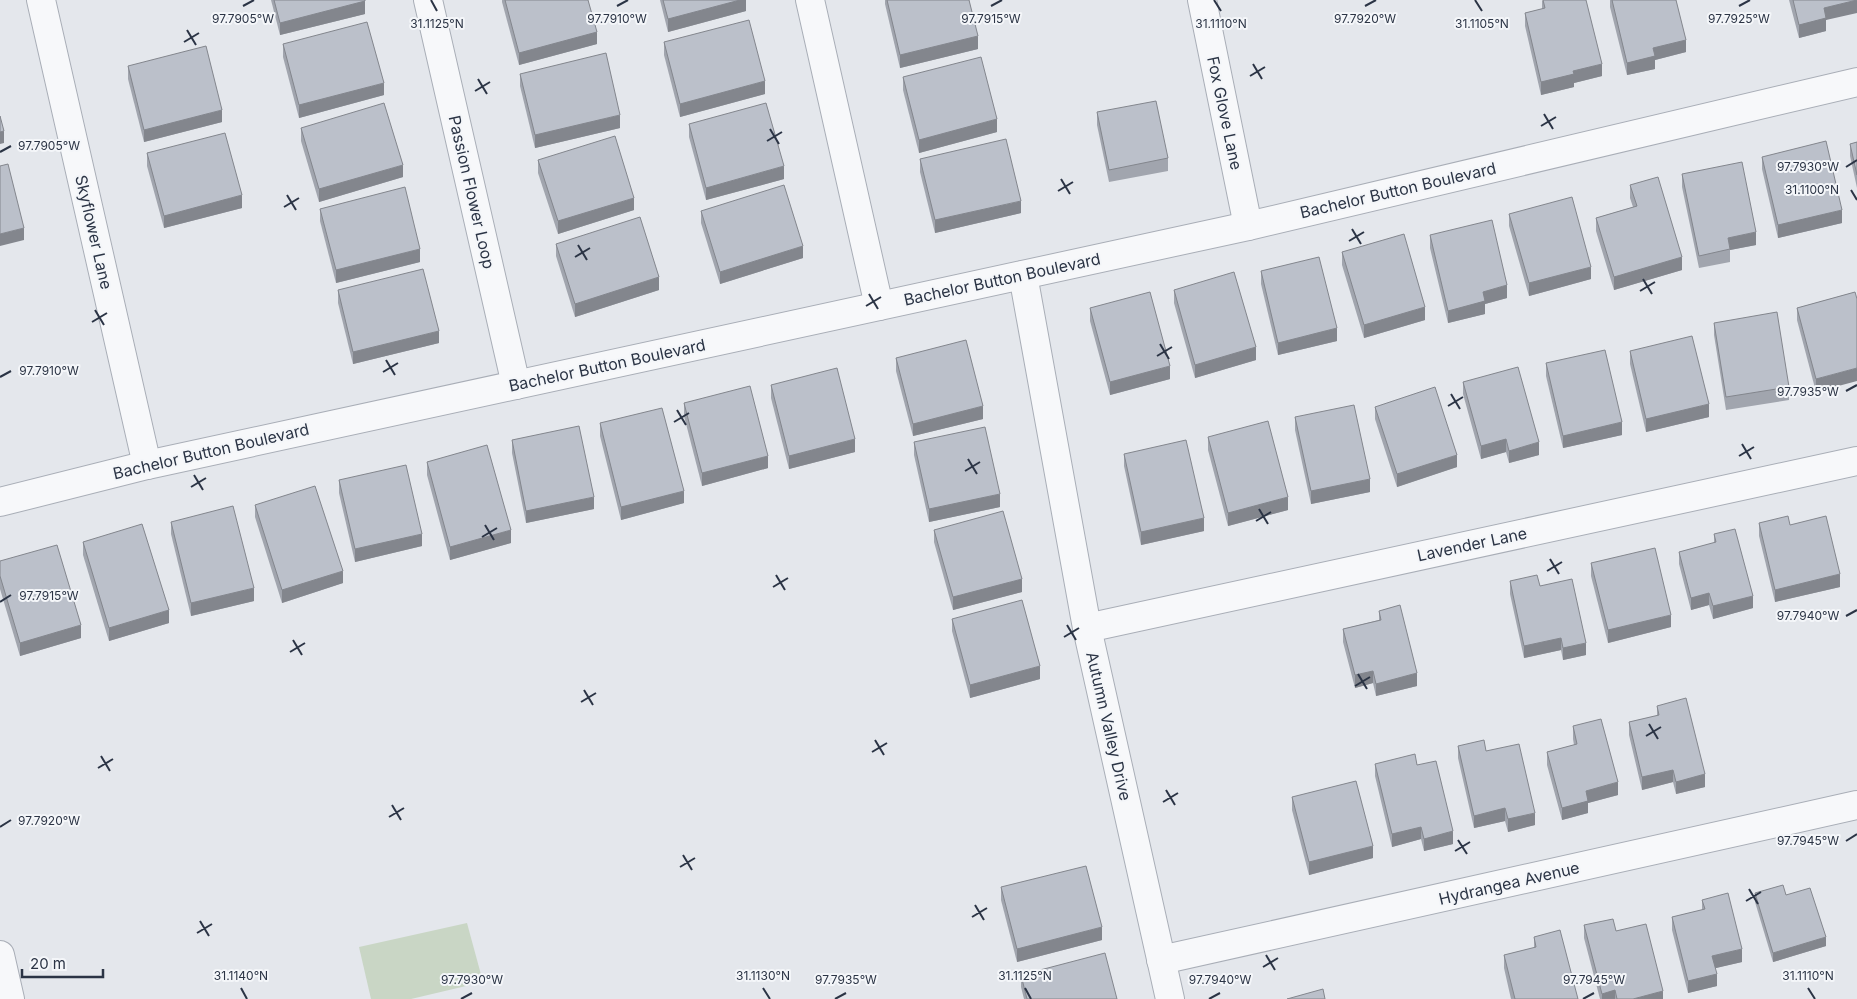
<svg xmlns="http://www.w3.org/2000/svg" width="1857" height="999" viewBox="0 0 1857 999" font-family="Inter,sans-serif">
	<rect width="100%" height="100%" fill="#e4e7ec"/>
	<path fill="#c9d6c5" d="M467,923l16,59 -72,17h-40l-12,-52z"/>
	<g fill="none" stroke-linecap="round" stroke-linejoin="round">
		<defs>
			<g id="minor">
				<path d="M41,0l106,465"/>
				<path d="M428,0l88,385"/>
				<path d="M810,0l69,306"/>
				<path d="M1202,0l46,226"/>
				<path d="M1023,275l64,353 83,371"/>
				<path d="M0,502l147,-37 1101,-239 609,-144"/>
				<path d="M1087,628l770,-167"/>
				<path d="M0,955l10,44"/>
				<path d="M1161,960l696,-155"/>
			</g>
		</defs>
		<use href="#minor" stroke="#a9aeb7" stroke-width="30"/>
		<use href="#minor" stroke="#f7f8fa" stroke-width="28"/>
	</g>
	<g fill="#a1a5ae">
		<path d="M271,0h94v14l-85,21z"/>
		<path d="M502,0h86l9,44 -78,21 -17,-63z"/>
		<path d="M660,0h86v11l-78,21z"/>
		<path d="M885,0h84l9,49 -78,19 -15,-64z"/>
		<path d="M1542,0l60,76 -28,7v4l-33,8 -16,-69v-13l17,-4z"/>
		<path d="M1610,0h66l10,52 -31,8v9l-28,6 -17,-68z"/>
		<path d="M1789,0h68l-31,20v11l-27,7z"/>
		<path d="M664,42l101,52 -85,23 -16,-62z"/>
		<path d="M283,44l101,51 -85,23 -16,-61z"/>
		<path d="M128,66l94,56 -78,20 -16,-63z"/>
		<path d="M520,74l100,54 -85,20 -15,-62z"/>
		<path d="M903,77l94,55 -78,21 -16,-63z"/>
		<path d="M1097,112l71,46v13l-59,11 -12,-57z"/>
		<path d="M689,124l95,55 -78,21 -17,-63z"/>
		<path d="M301,128l102,49 -84,25 -18,-61z"/>
		<path d="M1857,142v46l-7,-32v-12z"/>
		<path d="M147,153l95,55 -78,20 -17,-62z"/>
		<path d="M1762,157l80,66 -64,15 -16,-69z"/>
		<path d="M920,159l101,54 -86,20 -15,-61z"/>
		<path d="M538,160l96,50 -76,24 -20,-61z"/>
		<path d="M1682,174l74,71 -26,5v12l-31,6 -17,-81z"/>
		<path d="M1630,185l52,85 -68,20 -18,-59v-13l37,-11 -3,-9z"/>
		<path d="M320,209l100,53 -84,21 -16,-62z"/>
		<path d="M701,211l102,47 -83,26 -19,-61z"/>
		<path d="M1509,214l82,65 -62,17 -20,-70z"/>
		<path d="M1430,235l77,63 -22,6v10l-37,9 -18,-75z"/>
		<path d="M556,244l103,46 -84,27 -19,-61z"/>
		<path d="M1342,252l83,68 -61,18 -22,-73z"/>
		<path d="M1261,271l76,70 -59,14 -17,-71z"/>
		<path d="M338,290l101,53 -86,21 -15,-61z"/>
		<path d="M1174,290l82,70 -61,18 -21,-75z"/>
		<path d="M1855,292l-39,100 -19,-72v-12z"/>
		<path d="M1090,308l80,71 -60,16 -20,-74z"/>
		<path d="M1714,323l75,64v13l-63,10 -12,-75z"/>
		<path d="M1630,351l79,66 -63,15 -16,-68z"/>
		<path d="M896,358l87,61 -70,17 -17,-65z"/>
		<path d="M1546,363l76,72 -59,13 -17,-72z"/>
		<path d="M1463,382l76,73 -30,8 -3,-11 -25,7 -18,-65z"/>
		<path d="M771,385l84,67 -66,17 -18,-71z"/>
		<path d="M684,403l84,65 -66,18 -18,-70z"/>
		<path d="M1375,407l82,60 -60,20 -22,-68z"/>
		<path d="M1295,417l75,75 -59,12 -16,-74z"/>
		<path d="M600,423l84,80 -63,17 -21,-84z"/>
		<path d="M1208,437l80,73 -60,16 -20,-76z"/>
		<path d="M512,440l82,69 -68,14 -14,-70z"/>
		<path d="M914,442l86,65 -71,15 -15,-67z"/>
		<path d="M1124,454l80,77 -63,14 -17,-79z"/>
		<path d="M427,462l84,81 -61,17 -23,-85z"/>
		<path d="M339,480l83,66 -67,16 -16,-69z"/>
		<path d="M255,505l88,78 -61,20 -27,-86z"/>
		<path d="M171,522l83,79 -63,15 -20,-82z"/>
		<path d="M1759,523l31,2 50,62 -65,15 -16,-66z"/>
		<path d="M934,530l88,62 -69,18 -19,-68z"/>
		<path d="M1714,534l39,74 -40,11 -4,-14 -18,5 -12,-46v-12l35,-9z"/>
		<path d="M83,542l86,81 -60,18 -26,-86z"/>
		<path d="M0,561l81,77 -61,18 -20,-67z"/>
		<path d="M1591,563l80,64 -63,16 -17,-67z"/>
		<path d="M1510,581l30,5 46,69 -23,5 -2,-10 -37,8 -14,-64z"/>
		<path d="M1379,611l38,75 -41,10 -3,-13 -18,5 -12,-46v-13l36,-9z"/>
		<path d="M952,619l88,60 -70,19 -18,-67z"/>
		<path d="M1657,706l48,81 -29,7 -3,-12 -31,8 -13,-55v-13l28,-6z"/>
		<path d="M1573,726l45,69 -30,8v10l-26,7 -15,-55v-13l27,-7 -1,-6z"/>
		<path d="M1458,746l28,5 49,74 -27,7 -3,-11 -31,7 -16,-70z"/>
		<path d="M1375,764l42,1 36,79 -29,7 -3,-12 -29,8 -17,-71z"/>
		<path d="M1292,797l81,61 -64,17 -17,-65z"/>
		<path d="M1001,887l101,53 -85,22 -16,-62z"/>
		<path d="M1755,893l31,2 40,51 -53,16 -18,-60z"/>
		<path d="M1702,900l40,62 -27,6 2,18 -29,7 -16,-63v-13l30,-7z"/>
		<path d="M1584,925l32,6 47,68h-63l-16,-61z"/>
		<path d="M1534,937l44,62h-67l-7,-31v-13l30,-7z"/>
		<path d="M1021,975l96,24h-93l-3,-12z"/>
	</g>
	<g fill="#83868d">
		<path d="M740,0h6v11l-78,21v-13z"/>
		<path d="M1857,0v13l-31,7v11l-27,7v-13l25,-17z"/>
		<path d="M365,1v13l-85,21v-12z"/>
		<path d="M597,32v12l-78,21v-12z"/>
		<path d="M978,36v13l-78,19v-13z"/>
		<path d="M1686,40v12l-31,8v9l-28,6v-12l26,-15z"/>
		<path d="M1602,64v12l-28,7v4l-33,8v-13l32,-11z"/>
		<path d="M765,81v13l-85,23v-13z"/>
		<path d="M384,83v12l-85,23v-13z"/>
		<path d="M222,110v12l-78,20v-12z"/>
		<path d="M620,115v13l-85,20v-13z"/>
		<path d="M997,119v13l-78,21v-13z"/>
		<path d="M4,131v12l-4,1v-12z"/>
		<path d="M403,165v12l-84,25v-13z"/>
		<path d="M784,166v13l-78,21v-12z"/>
		<path d="M242,195v13l-78,20v-12z"/>
		<path d="M634,198v12l-76,24v-13z"/>
		<path d="M1021,201v12l-86,20v-13z"/>
		<path d="M1842,210v13l-64,15v-13z"/>
		<path d="M24,228v12l-24,6v-12z"/>
		<path d="M1756,232v13l-26,5 -2,-12z"/>
		<path d="M803,246v12l-83,26v-12z"/>
		<path d="M420,249v13l-84,21v-13z"/>
		<path d="M1682,257v13l-68,20v-13z"/>
		<path d="M1591,267v12l-62,17v-13z"/>
		<path d="M659,277v13l-84,27v-13z"/>
		<path d="M1507,285v13l-22,6v10l-37,9v-12l35,-19z"/>
		<path d="M1425,307v13l-61,18v-13z"/>
		<path d="M1337,328v13l-59,14v-12z"/>
		<path d="M439,331v12l-86,21v-12z"/>
		<path d="M1256,347v13l-61,18v-13z"/>
		<path d="M1170,366v13l-60,16v-13z"/>
		<path d="M1857,368v13l-41,11v-13z"/>
		<path d="M1709,404v13l-63,15v-13z"/>
		<path d="M983,406v13l-70,17v-12z"/>
		<path d="M1622,422v13l-59,13v-12z"/>
		<path d="M855,439v13l-66,17v-13z"/>
		<path d="M1506,439v13l-25,7v-13z"/>
		<path d="M1539,442v13l-30,8v-12z"/>
		<path d="M1457,455v12l-60,20v-13z"/>
		<path d="M768,456v12l-66,18v-13z"/>
		<path d="M1370,479v13l-59,12v-13z"/>
		<path d="M684,491v12l-63,17v-13z"/>
		<path d="M1000,494v13l-71,15v-13z"/>
		<path d="M594,497v12l-68,14v-12z"/>
		<path d="M1288,497v13l-60,16v-13z"/>
		<path d="M1204,518v13l-63,14v-13z"/>
		<path d="M511,530v13l-61,17v-13z"/>
		<path d="M422,534v12l-67,16v-13z"/>
		<path d="M343,571v12l-61,20v-13z"/>
		<path d="M1840,574v13l-65,15v-12z"/>
		<path d="M1022,579v13l-69,18v-13z"/>
		<path d="M254,588v13l-63,15v-13z"/>
		<path d="M1709,593v12l-18,5v-12z"/>
		<path d="M1753,596v12l-40,11v-13z"/>
		<path d="M169,610v13l-60,18v-13z"/>
		<path d="M1671,615v12l-63,16v-13z"/>
		<path d="M81,625v13l-61,18v-13z"/>
		<path d="M1561,638v12l-37,8v-12z"/>
		<path d="M1586,643v12l-23,5v-12z"/>
		<path d="M1040,666v13l-70,19v-13z"/>
		<path d="M1373,671v12l-18,5v-13z"/>
		<path d="M1417,673v13l-41,10v-12z"/>
		<path d="M1673,770v12l-31,8v-13z"/>
		<path d="M1705,774v13l-29,7v-12z"/>
		<path d="M1618,782v13l-30,8v10l-26,7v-12l24,-17z"/>
		<path d="M1505,808v13l-31,7v-12z"/>
		<path d="M1535,813v12l-27,7v-13z"/>
		<path d="M1421,827v12l-29,8v-13z"/>
		<path d="M1453,831v13l-29,7v-12z"/>
		<path d="M1373,846v12l-64,17v-13z"/>
		<path d="M1102,927v13l-85,22v-13z"/>
		<path d="M1826,937v9l-53,16v-9z"/>
		<path d="M1742,949v13l-30,7v-13z"/>
		<path d="M1717,974v12l-29,7v-12z"/>
		<path d="M1615,990v9h-13v-5z"/>
		<path d="M1663,991v8h-30z"/>
	</g>
	<g fill="#bbc0ca" stroke="#83868d">
		<path d="M274,0h91v1l-85,22z"/>
		<path d="M505,0h83l9,32 -78,21z"/>
		<path d="M663,0h77l-72,19z"/>
		<path d="M887,0h82l9,36 -78,19z"/>
		<path d="M1543,0h43l16,64 -29,7 1,3 -33,8 -16,-69 20,-5z"/>
		<path d="M1612,0h64l10,40 -33,8 2,8 -28,7z"/>
		<path d="M1793,0h64l-33,8 2,10 -27,7z"/>
		<path d="M749,20l16,61 -85,23 -16,-62z"/>
		<path d="M367,22l17,61 -85,22 -16,-61z"/>
		<path d="M206,46l16,64 -78,20 -16,-64z"/>
		<path d="M606,53l14,62 -85,20 -15,-61z"/>
		<path d="M981,57l16,62 -78,21 -16,-63z"/>
		<path d="M1156,101l12,57 -59,12 -12,-58z"/>
		<path d="M384,103l19,62 -84,24 -18,-61z"/>
		<path d="M766,103l18,63 -78,22 -17,-64z"/>
		<path d="M0,116l4,15 -4,1z"/>
		<path d="M225,133l17,62 -78,21 -17,-63z"/>
		<path d="M615,136l19,62 -76,23 -20,-61z"/>
		<path d="M1006,139l15,62 -86,19 -15,-61z"/>
		<path d="M1826,141l16,69 -64,15 -16,-68z"/>
		<path d="M1857,142v33l-7,-31z"/>
		<path d="M1742,162l14,70 -28,6 2,11 -31,7 -17,-82z"/>
		<path d="M8,164l16,64 -24,6v-68z"/>
		<path d="M1658,177l24,80 -68,20 -18,-59 41,-12 -7,-21z"/>
		<path d="M784,185l19,61 -83,26 -19,-61z"/>
		<path d="M405,187l15,62 -84,21 -16,-61z"/>
		<path d="M1572,197l19,70 -62,16 -20,-69z"/>
		<path d="M640,217l19,60 -84,27 -19,-60z"/>
		<path d="M1492,220l15,65 -24,7 2,9 -37,10 -18,-76z"/>
		<path d="M1404,234l21,73 -61,18 -22,-73z"/>
		<path d="M1319,257l18,71 -59,15 -17,-72z"/>
		<path d="M423,269l16,62 -86,21 -15,-62z"/>
		<path d="M1234,272l22,75 -61,18 -21,-75z"/>
		<path d="M1150,292l20,74 -60,16 -20,-74z"/>
		<path d="M1855,292l2,7v69l-41,11 -19,-71z"/>
		<path d="M1777,312l12,75 -63,10 -12,-74z"/>
		<path d="M1692,336l17,68 -63,15 -16,-68z"/>
		<path d="M966,340l17,66 -70,18 -17,-66z"/>
		<path d="M1605,350l17,72 -59,14 -17,-73z"/>
		<path d="M1518,367l21,75 -30,9 -3,-12 -25,7 -18,-64z"/>
		<path d="M837,368l18,71 -66,17 -18,-71z"/>
		<path d="M750,386l18,70 -66,17 -18,-70z"/>
		<path d="M1435,387l22,68 -60,19 -22,-67z"/>
		<path d="M1354,405l16,74 -59,12 -16,-74z"/>
		<path d="M662,408l22,83 -63,16 -21,-84z"/>
		<path d="M1268,421l20,76 -60,16 -20,-76z"/>
		<path d="M579,426l15,71 -68,14 -14,-71z"/>
		<path d="M985,427l15,67 -71,15 -15,-67z"/>
		<path d="M1186,440l18,78 -63,14 -17,-78z"/>
		<path d="M487,445l24,85 -61,17 -23,-85z"/>
		<path d="M406,465l16,69 -67,15 -16,-69z"/>
		<path d="M315,486l28,85 -61,19 -27,-85z"/>
		<path d="M233,506l21,82 -63,15 -20,-81z"/>
		<path d="M1003,511l19,68 -69,18 -19,-67z"/>
		<path d="M1788,516l2,9 36,-9 14,58 -65,16 -16,-67z"/>
		<path d="M142,524l27,86 -60,18 -26,-86z"/>
		<path d="M1735,529l18,67 -40,10 -4,-13 -18,5 -12,-46 37,-10 -2,-8z"/>
		<path d="M57,545l24,80 -61,18 -20,-67v-15z"/>
		<path d="M1655,548l16,67 -63,15 -17,-67z"/>
		<path d="M1537,575l3,11 32,-7 14,64 -23,5 -2,-10 -37,8 -14,-65z"/>
		<path d="M1022,600l18,66 -70,19 -18,-66z"/>
		<path d="M1400,605l17,68 -41,11 -3,-13 -18,4 -12,-46 38,-9 -2,-9z"/>
		<path d="M1686,698l19,76 -29,8 -3,-12 -31,7 -13,-55 30,-7 -2,-9z"/>
		<path d="M1601,719l17,63 -32,9 2,10 -26,7 -15,-56 30,-8 -4,-18z"/>
		<path d="M1484,740l2,11 33,-7 16,69 -27,6 -3,-11 -31,8 -16,-70z"/>
		<path d="M1415,754l2,11 19,-4 17,70 -29,8 -3,-12 -29,7 -17,-70z"/>
		<path d="M1356,781l17,65 -64,16 -17,-65z"/>
		<path d="M1086,866l16,61 -85,22 -16,-62z"/>
		<path d="M1783,885l3,10 24,-7 16,49 -53,16 -18,-60z"/>
		<path d="M1728,893l14,56 -30,7 5,18 -29,7 -16,-64 33,-8 -3,-9z"/>
		<path d="M1613,919l3,12 30,-7 17,67 -30,8h-16l-2,-9 -13,4 -18,-69z"/>
		<path d="M1560,930l18,69h-63l-11,-44 32,-8 -2,-10z"/>
		<path d="M1105,953l12,46h-90l-6,-24z"/>
		<path d="M1323,989l2,10h-38z"/>
	</g>
	<path fill="none" stroke="#2b3445" stroke-width="2" d="M431,0l6,11M1214,0l7,11M1475,0l7,11M243,6l11,-6M617,6l11,-6M991,6l11,-6M1365,6l11,-6M1739,6l11,-6M187,30l9,15M184,42l15,-9M1253,64l9,15M1250,76l15,-9M478,79l9,15M475,91l15,-9M1544,114l9,15M1541,126l15,-9M770,129l9,15M767,141l15,-9M0,152l11,-6M1846,167l11,-7M1061,179l9,15M1851,190l6,10M1058,191l15,-9M287,195l9,15M284,207l15,-9M1352,229l9,15M1349,241l15,-9M578,245l9,15M575,257l15,-9M1643,279l9,15M1640,291l15,-9M869,294l9,15M866,306l15,-9M95,310l9,15M92,322l15,-9M1160,344l9,15M1157,356l15,-9M386,360l9,15M383,372l15,-9M0,377l11,-6M1846,391l11,-6M1451,394l9,15M1448,406l15,-9M677,410l9,15M674,422l15,-9M1742,444l9,15M1739,456l15,-9M968,459l9,15M965,471l15,-9M194,475l9,15M191,487l15,-9M1259,509l9,15M1256,521l15,-9M485,525l9,15M482,537l15,-9M1550,559l9,15M1547,571l15,-9M776,575l9,15M773,587l15,-9M0,602l11,-7M1846,616l11,-6M1067,625l9,15M1064,637l15,-9M293,640l9,15M290,652l15,-9M1358,674l9,15M1355,686l15,-9M584,690l9,15M581,702l15,-9M1649,724l9,15M1646,736l15,-9M875,740l9,15M872,752l15,-9M101,756l9,15M98,768l15,-9M1166,790l9,15M1163,802l15,-9M392,805l9,15M389,817l15,-9M0,827l11,-7M1458,840l9,14M1846,841l11,-7M1455,851l15,-9M683,855l9,15M680,867l15,-9M1749,889l9,15M1746,901l15,-9M975,905l9,15M972,917l15,-9M200,921l9,15M197,933l15,-9M1266,955l9,15M1263,967l15,-9M241,988l6,11M763,988l7,11M1025,988l6,11M1808,988l7,11M461,999l11,-6M835,999l11,-6M1209,999l11,-6M1583,999l11,-6"/>
	<g text-anchor="middle" stroke-width="4" stroke-linejoin="round" paint-order="stroke">
		<g font-size="16" fill="#2b3445" stroke="#f4f6f9">
			<text transform="translate(1225 113) rotate(78)" y="6">Fox Glove Lane</text>
			<text transform="translate(1398 190) rotate(-13)" y="6">Bachelor Button Boulevard</text>
			<text transform="translate(472 192) rotate(77)" y="6">Passion Flower Loop</text>
			<text transform="translate(94 232) rotate(77)" y="6">Skyflower Lane</text>
			<text transform="translate(1002 279) rotate(-12)" y="6">Bachelor Button Boulevard</text>
			<text transform="translate(607 365) rotate(-12)" y="6">Bachelor Button Boulevard</text>
			<text transform="translate(211 451) rotate(-13)" y="6">Bachelor Button Boulevard</text>
			<text transform="translate(1472 544) rotate(-12)" y="6">Lavender Lane</text>
			<text transform="translate(1109 726) rotate(77)" y="6">Autumn Valley Drive</text>
			<text transform="translate(1509 883) rotate(-13)" y="6">Hydrangea Avenue</text>
		</g>
	</g>
	<g font-size="12" text-anchor="middle" fill="#2b3445" stroke="#f4f6f9" stroke-width="4" stroke-linejoin="round" paint-order="stroke">
		<text x="617" y="23">97.7910°W</text>
		<text x="243" y="23">97.7905°W</text>
		<text x="991" y="23">97.7915°W</text>
		<text x="1365" y="23">97.7920°W</text>
		<text x="1739" y="23">97.7925°W</text>
		<text x="437" y="28">31.1125°N</text>
		<text x="1221" y="28">31.1110°N</text>
		<text x="1482" y="28">31.1105°N</text>
		<text x="49" y="150">97.7905°W</text>
		<text x="1808" y="171">97.7930°W</text>
		<text x="1812" y="194">31.1100°N</text>
		<text x="49" y="375">97.7910°W</text>
		<text x="1808" y="396">97.7935°W</text>
		<text x="49" y="600">97.7915°W</text>
		<text x="1808" y="620">97.7940°W</text>
		<text x="49" y="825">97.7920°W</text>
		<text x="1808" y="845">97.7945°W</text>
		<text x="241" y="980">31.1140°N</text>
		<text x="763" y="980">31.1130°N</text>
		<text x="1025" y="980">31.1125°N</text>
		<text x="1808" y="980">31.1110°N</text>
		<text x="472" y="984">97.7930°W</text>
		<text x="846" y="984">97.7935°W</text>
		<text x="1220" y="984">97.7940°W</text>
		<text x="1594" y="984">97.7945°W</text>
	</g>
	<path d="M22 969v8h81v-8" fill="none" stroke="#2b3445" stroke-width="2.5"/>
	<text x="30" y="969" font-size="15" fill="#2b3445" stroke="#f4f6f9" stroke-width="4" paint-order="stroke">20 m</text>
</svg>
